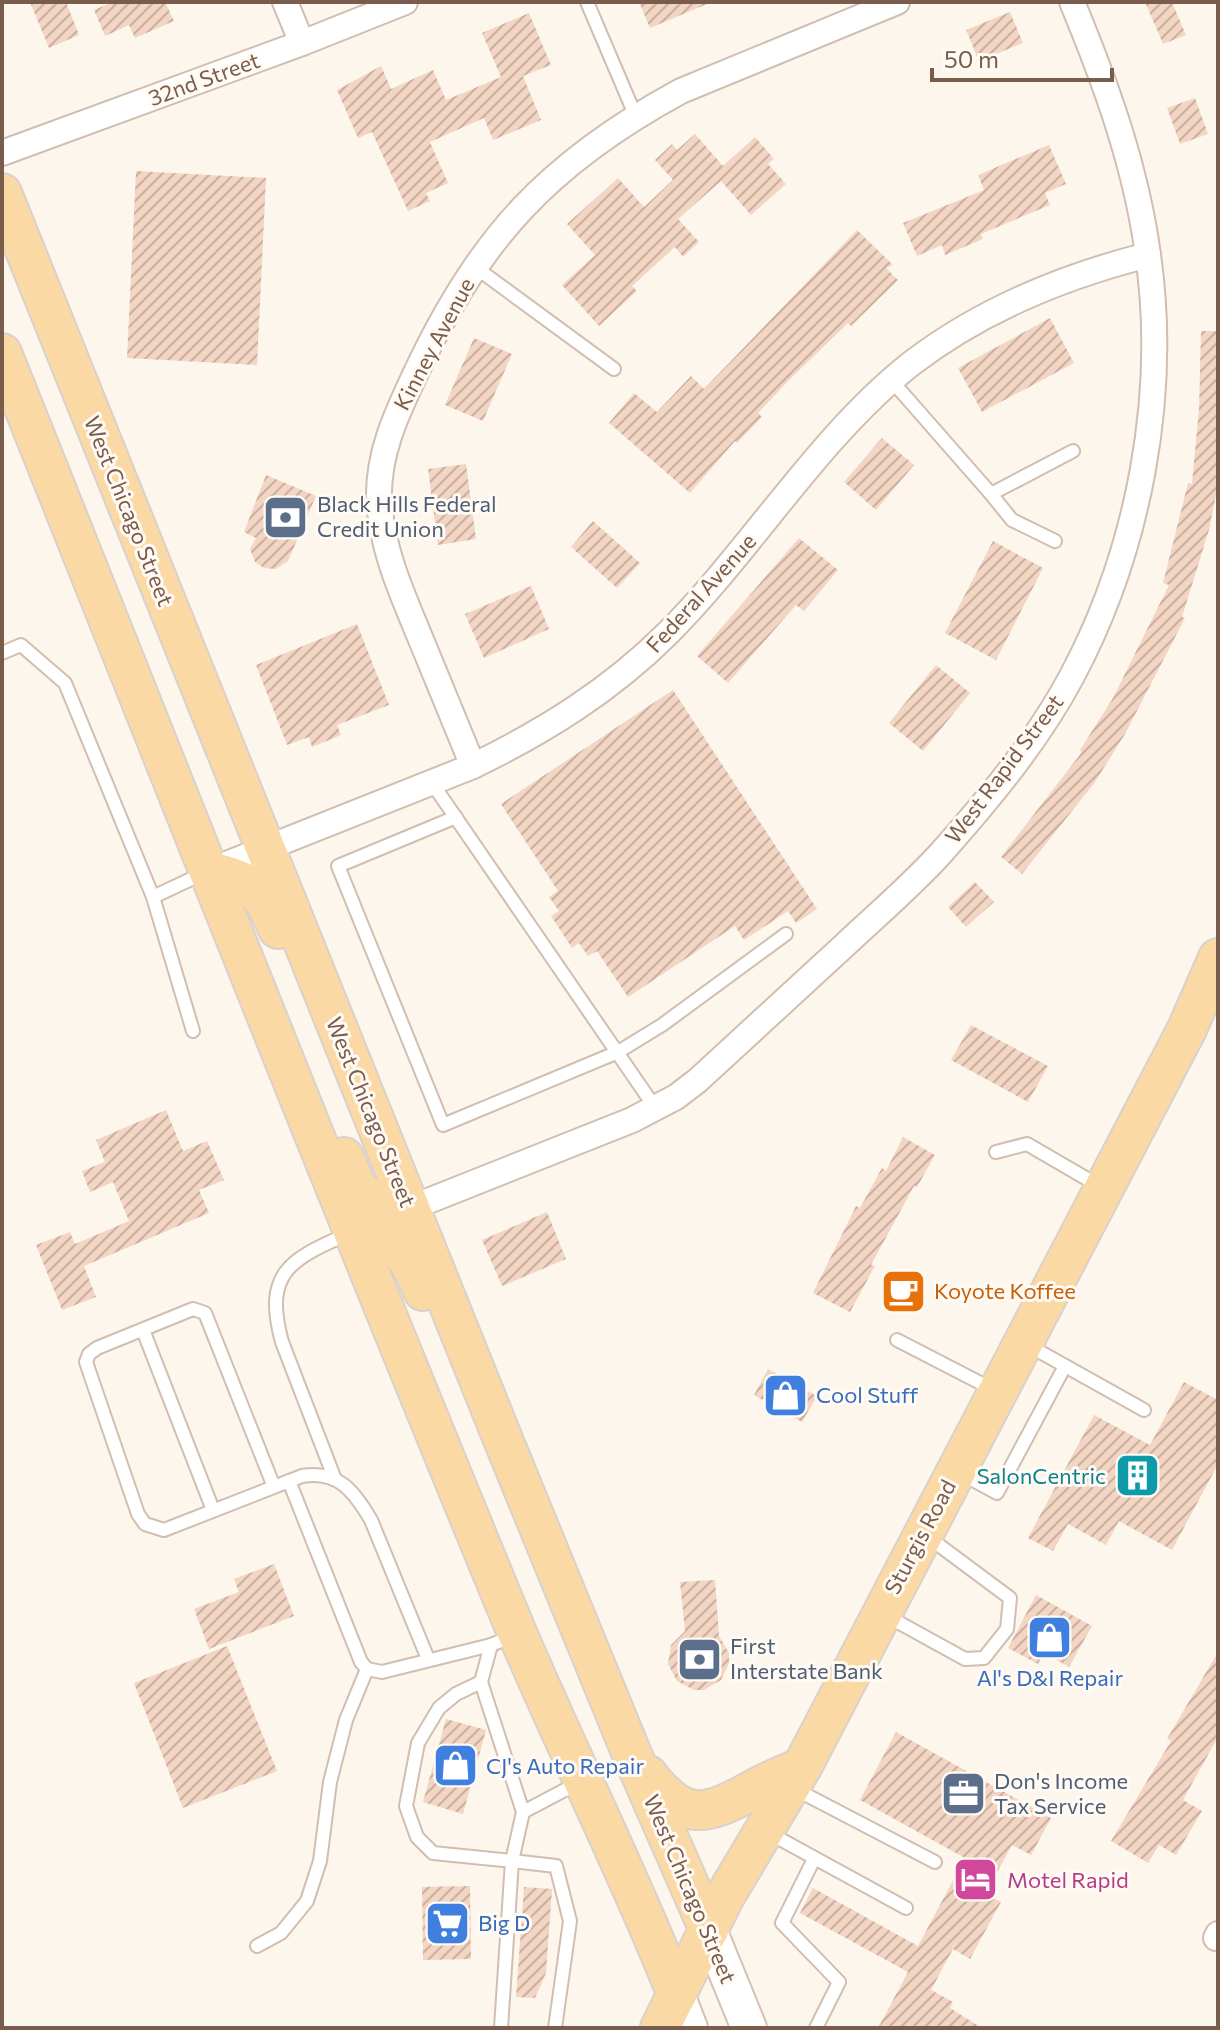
<svg xmlns="http://www.w3.org/2000/svg" width="1220" height="2030" viewBox="0 0 1220 2030" font-family="Commissioner,sans-serif">
	<defs>
		<pattern id="building-hatch" width="6" height="6" patternUnits="userSpaceOnUse" patternTransform="scale(2)"><rect width="6" height="6" fill="#f3d5c3"/><path d="M-1 1l2-2M0 6l6-6M5 7l2-2" fill="none" stroke="#cab0a1"/></pattern>
	</defs>
	<rect width="100%" height="100%" fill="#fdf6ec"/>
	<g fill="url(#building-hatch)">
		<path d="M30,2h36l13,33 -30,13z"/>
		<path d="M113,2h52l9,19 -39,17 -6,-13 -24,11 -11,-26z"/>
		<path d="M639,2h73l-62,26z"/>
		<path d="M1145,2h27l14,33 -23,9z"/>
		<path d="M1010,12l13,31 -44,18 -13,-31z"/>
		<path d="M529,13l22,52 -28,11 18,44 -48,20 -9,-22 -54,24 18,41 -22,10 4,8 -22,10 -36,-79 -14,6 -21,-48 44,-24 10,23 42,-19 13,30 55,-23 -19,-44z"/>
		<path d="M1195,98l13,36 -28,10 -13,-36z"/>
		<path d="M695,134l28,32 32,-29 19,22 -6,5 18,20 -35,31 -30,-34 -43,38 21,23 -16,15 -8,-10 -43,39 5,5 -38,35 -37,-41 33,-30 -28,-31 51,-46 26,29 29,-27 -18,-20 17,-16 5,6z"/>
		<path d="M1049,145l17,39 -21,9 5,12 -69,29 2,5 -38,16 -3,-10 -25,11 -14,-33 81,-33 -6,-15z"/>
		<path d="M136,171l130,7 -9,187 -130,-7z"/>
		<path d="M857,230l36,35 -7,3 12,12 -47,46 -3,-3 -58,56 -32,34 4,4 -25,26 -2,-2 -45,52 -81,-70 25,-30 23,19 34,-36 13,13z"/>
		<path d="M1050,318l24,45 -92,49 -24,-44z"/>
		<path d="M1201,331h17v154l-9,45 -27,87 3,1 -60,116 -30,48 -73,92 -21,-17 81,-105 -2,-2 33,-52 56,-113 -6,-2 25,-100 4,1 7,-76z"/>
		<path d="M474,338l38,16 -29,67 -38,-16z"/>
		<path d="M882,438l32,27 -38,45 -32,-28z"/>
		<path d="M466,464l10,75 -38,6 -10,-76z"/>
		<path d="M266,475l50,21 -28,65 -12,8 -12,-1 -9,-6 -5,-13 6,-11 -12,-6z"/>
		<path d="M593,521l47,42 -23,25 -46,-41z"/>
		<path d="M799,538l39,32 -34,41 -8,-6 -68,78 -31,-27z"/>
		<path d="M993,541l50,27 -47,92 -51,-27z"/>
		<path d="M531,586l18,43 -65,29 -19,-44z"/>
		<path d="M357,624l32,81 -52,20 4,10 -29,12 -3,-10 -22,8 -31,-80z"/>
		<path d="M936,665l34,28 -47,58 -34,-28z"/>
		<path d="M673,690l144,219 -21,14 -8,-12 -44,29 -9,-14 -107,71 -31,-46 -9,5 -9,-13 -7,5 -21,-32 8,-5 -10,-14 9,-6 -57,-87z"/>
		<path d="M975,882l19,20 -28,25 -18,-20z"/>
		<path d="M971,1025l77,41 -20,36 -77,-42z"/>
		<path d="M166,1110l17,41 24,-10 17,39 -25,10 10,23 -125,53 12,31 -34,13 -26,-65 34,-13 5,12 54,-23 -16,-39 -23,10 -8,-21 23,-9 -9,-22z"/>
		<path d="M903,1137l32,18 -18,32 -3,-1 -43,79 4,1 -25,46 -37,-19 43,-87 4,2 22,-40 4,3z"/>
		<path d="M547,1212l19,47 -64,27 -20,-46z"/>
		<path d="M768,1369l49,27 -15,26 -48,-27z"/>
		<path d="M1184,1382l34,18v64l-46,86 -53,-29 -13,24 -38,-21 -15,27 -25,-13 66,-123 56,30z"/>
		<path d="M274,1564l20,52 -85,33 -15,-40 45,-17 -5,-13z"/>
		<path d="M715,1580l4,56 10,17v10l-8,17 -17,10h-10l-17,-9 -9,-17 3,-19 14,-14 -5,-49z"/>
		<path d="M1036,1595l56,31 -23,41 -25,-14 -6,11 -30,-16z"/>
		<path d="M227,1646l50,125 -94,37 -49,-125z"/>
		<path d="M1218,1652v85l-35,63 19,11 -26,44 -17,-10 -11,18 -37,-22 60,-100 -4,-2z"/>
		<path d="M446,1719l40,11 -23,84 -40,-12z"/>
		<path d="M896,1732l155,86 -20,37 -19,-10 -27,49 16,8 -31,57 -17,-10 -22,41 22,12 -3,6 32,20h-104l30,-56 -108,-59 13,-25 105,58 47,-88 -105,-58z"/>
		<path d="M470,1886l1,73 -48,1 -1,-73z"/>
		<path d="M524,1887l28,2 -6,84 -11,25 -19,-1z"/>
	</g>
	<g fill="none" stroke-linecap="round" stroke-linejoin="round">
		<defs>
			<g id="service">
				<path d="M587,2l49,115"/>
				<path d="M475,267l139,102"/>
				<path d="M892,381l99,113 82,-43"/>
				<path d="M991,494l21,26 43,21"/>
				<path d="M2,653l19,-8 44,38 88,214 40,134"/>
				<path d="M432,783l224,326"/>
				<path d="M456,817l-118,49 105,259 175,-73 44,-27 124,-91"/>
				<path d="M153,897l53,-25"/>
				<path d="M996,1152l31,-8 74,43"/>
				<path d="M143,1330l70,180"/>
				<path d="M897,1340l97,50"/>
				<path d="M1026,1344l118,66"/>
				<path d="M962,1474l35,19 68,-127"/>
				<path d="M334,1477l-52,-135c-19,-69 8,-83 66,-108"/>
				<path d="M289,1481l72,181 6,7 15,3 109,-27 24,-10"/>
				<path d="M274,1487l-69,-174 -12,-4 -96,39 -8,6 -3,8 52,152 7,10 19,6 138,-54c36,-6 52,15 69,44l57,139"/>
				<path d="M887,1616l78,43 19,-1 23,-29 3,-31 -82,-61"/>
				<path d="M481,1682l-25,12 -17,14 -21,35 -12,63 11,31 16,16 79,8 11,-49 -42,-130 10,-37"/>
				<path d="M795,1789l140,73"/>
				<path d="M523,1812l57,-30"/>
				<path d="M769,1833l137,75"/>
				<path d="M814,1859l-32,64 57,59 -23,46"/>
				<path d="M257,1946l24,-13 26,-32 13,-40 10,-79 16,-62 21,-51"/>
				<path d="M501,2028l11,-167 44,5 14,55 -15,107"/>
			</g>
			<g id="minor">
				<path d="M285,2l17,41"/>
				<path d="M2,153l300,-110 103,-41"/>
				<path d="M473,766c-17,-41 -34,-83 -51,-124 -19,-46 -41,-93 -43,-144 -1,-44 17,-83 35,-121 63,-137 134,-214 267,-286l216,-89"/>
				<path d="M209,871l264,-105c72,-35 138,-76 195,-133 83,-83 151,-197 244,-270 68,-52 153,-87 236,-108"/>
				<path d="M398,1213l234,-93 44,-23 21,-16c50,-46 99,-91 149,-137 32,-30 66,-59 95,-91 48,-54 97,-113 131,-177 67,-126 96,-280 76,-421 -12,-89 -42,-171 -76,-253"/>
				<path d="M1216,1938l2,-4"/>
			</g>
			<g id="secondary">
				<path d="M709,1930l40,98"/>
				<path d="M677,1995l13,33"/>
			</g>
			<g id="primary">
				<path d="M2,193l500,1244 129,315 78,178"/>
				<path d="M2,353c170,425 338,852 513,1275 52,123 113,243 162,367"/>
				<path d="M209,871c43,10 52,18 69,58"/>
				<path d="M344,1157l12,29 17,17 37,5"/>
				<path d="M353,1231c45,11 52,17 70,60"/>
				<path d="M648,1775c36,47 57,41 103,16 16,-10 34,-16 51,-24"/>
				<path d="M660,2028l65,-132 77,-129 385,-738 31,-71"/>
			</g>
		</defs>
		<use href="#service" stroke="#d1beb0" stroke-width="16"/>
		<use href="#minor" stroke="#d1beb0" stroke-width="28"/>
		<use href="#secondary" stroke="#d6c0b0" stroke-width="38"/>
		<use href="#primary" stroke="#dad1cd" stroke-width="42"/>
		<use href="#service" stroke="#fff" stroke-width="12"/>
		<use href="#minor" stroke="#fff" stroke-width="24"/>
		<use href="#secondary" stroke="#fff" stroke-width="34"/>
		<use href="#primary" stroke="#fbd9a5" stroke-width="38"/>
	</g>
	<defs>
		<symbol id="bank-square" viewBox="-11 -11 22 22"><rect x="-9" y="-9" width="18" height="18" rx="4" fill="#5c6f8a" stroke="#fffaf3"/><path d="M-6-4H6V4H-6ZM0-2.3a2.3 2.3 0 1 0 0 4.6a2.3 2.3 0 1 0 0-4.6Z" fill="#fff"/></symbol>
		<symbol id="cafe-square" viewBox="-11 -11 22 22"><rect x="-9" y="-9" width="18" height="18" rx="4" fill="#e8710a" stroke="#fffaf3"/><path d="M-5.5-4.5H6V0H3Q3 3.5 0 3.5H-2.5Q-5.5 3.5-5.5 0ZM3-3.2v2h1.7v-2ZM-6 4.5H4V6H-6Z" fill="#fff"/></symbol>
		<symbol id="shop-square" viewBox="-11 -11 22 22"><rect x="-9" y="-9" width="18" height="18" rx="4" fill="#3f7fe0" stroke="#fffaf3"/><path d="M-5-2.5h2.3a2.7 3.5 0 0 1 5.4 0H5L5.5 6h-11ZM-1.5-2.5h3a1.5 2.3 0 0 0-3 0Z" fill="#fff"/></symbol>
		<symbol id="building-square" viewBox="-11 -11 22 22"><rect x="-9" y="-9" width="18" height="18" rx="4" fill="#0f9aa8" stroke="#fffaf3"/><path d="M-4-6H4V6H1V3H-1V6H-4ZM-2.5-4.3h1.7v1.8h-1.7ZM.8-4.3h1.7v1.8H.8ZM-2.5-1h1.7V.8h-1.7ZM.8-1h1.7V.8H.8Z" fill="#fff"/></symbol>
		<symbol id="office-square" viewBox="-11 -11 22 22"><rect x="-9" y="-9" width="18" height="18" rx="4" fill="#5c6f8a" stroke="#fffaf3"/><path d="M-6-3h4V-5.5h4V-3h4V5H-6ZM-1-4.5V-3h2v-1.5ZM-6 0V1H6V0Z" fill="#fff"/></symbol>
		<symbol id="hotel-square" viewBox="-11 -11 22 22"><rect x="-9" y="-9" width="18" height="18" rx="4" fill="#d1479c" stroke="#fffaf3"/><path d="M-6-4.5h1.5V1H6V5H4.5V3h-9V5H-6ZM-4 0a1.8 1.8 0 1 1 3.6 0ZM.5 0V-2.5h3Q6-2.5 6 0Z" fill="#fff"/></symbol>
		<symbol id="supermarket-square" viewBox="-11 -11 22 22"><rect x="-9" y="-9" width="18" height="18" rx="4" fill="#3f7fe0" stroke="#fffaf3"/><path d="M-6-5.5h2.5l.6 2H6L4.5 2H-2.5L-4.4-4H-6ZM-1.5 3.2a1.3 1.3 0 1 0 .1 0ZM3 3.2a1.3 1.3 0 1 0 .1 0Z" fill="#fff"/></symbol>
	</defs>
	<g fill-rule="evenodd">
		<use href="#bank-square" x="260" y="492" width="51" height="51"/>
		<use href="#cafe-square" x="878" y="1266" width="51" height="51"/>
		<use href="#shop-square" x="760" y="1370" width="51" height="51"/>
		<use href="#building-square" x="1112" y="1450" width="51" height="51"/>
		<use href="#shop-square" x="1024" y="1612" width="51" height="51"/>
		<use href="#bank-square" x="674" y="1634" width="51" height="51"/>
		<use href="#shop-square" x="430" y="1740" width="51" height="51"/>
		<use href="#office-square" x="938" y="1768" width="51" height="51"/>
		<use href="#hotel-square" x="950" y="1854" width="51" height="51"/>
		<use href="#supermarket-square" x="422" y="1898" width="51" height="51"/>
	</g>
	<g text-anchor="middle" stroke-width="6" stroke-linejoin="round" paint-order="stroke">
		<g font-size="22" fill="#7a5c4d" stroke="#fffaf3">
			<text transform="translate(204 79) rotate(-20)" y="8">32nd Street</text>
			<text transform="translate(434 344) rotate(-62)" y="8">Kinney Avenue</text>
			<text transform="translate(129 511) rotate(68)" y="8">West Chicago Street</text>
			<text transform="translate(701 593) rotate(-48)" y="8">Federal Avenue</text>
			<text transform="translate(1004 769) rotate(-53)" y="8">West Rapid Street</text>
			<text transform="translate(371 1112) rotate(68)" y="8">West Chicago Street</text>
			<text transform="translate(920 1537) rotate(-62)" y="8">Sturgis Road</text>
			<text transform="translate(690 1889) rotate(67)" y="8">West Chicago Street</text>
		</g>
		<g font-size="22" fill="#4e5e75" stroke="#fffaf3" text-anchor="start">
			<text x="317" y="512">Black Hills Federal<tspan x="317" dy="25">Credit Union</tspan></text>
			<text x="730" y="1654">First<tspan x="730" dy="25">Interstate Bank</tspan></text>
			<text x="994" y="1789">Don's Income<tspan x="994" dy="25">Tax Service</tspan></text>
		</g>
		<g font-size="22" fill="#c56008" stroke="#fffaf3" text-anchor="start">
			<text x="934" y="1299">Koyote Koffee</text>
		</g>
		<g font-size="22" fill="#366cbe" stroke="#fffaf3" text-anchor="start">
			<text x="816" y="1403">Cool Stuff</text>
			<text x="1050" y="1686" text-anchor="middle">Al's D&amp;I Repair</text>
			<text x="486" y="1774">CJ's Auto Repair</text>
			<text x="478" y="1931">Big D</text>
		</g>
		<g font-size="22" fill="#0d838f" stroke="#fffaf3" text-anchor="end">
			<text x="1106" y="1484">SalonCentric</text>
		</g>
		<g font-size="22" fill="#b23c85" stroke="#fffaf3" text-anchor="start">
			<text x="1007" y="1888">Motel Rapid</text>
		</g>
	</g>
	<rect width="1220" height="2030" fill="none" stroke="#7a5c4d" stroke-width="8"/>
	<path d="M932 68v12h180v-12" fill="none" stroke="#7a5c4d" stroke-width="4"/>
	<text x="944" y="68" font-size="24" fill="#7a5c4d" stroke="#fffaf3" stroke-width="6" paint-order="stroke">50 m</text>
</svg>
